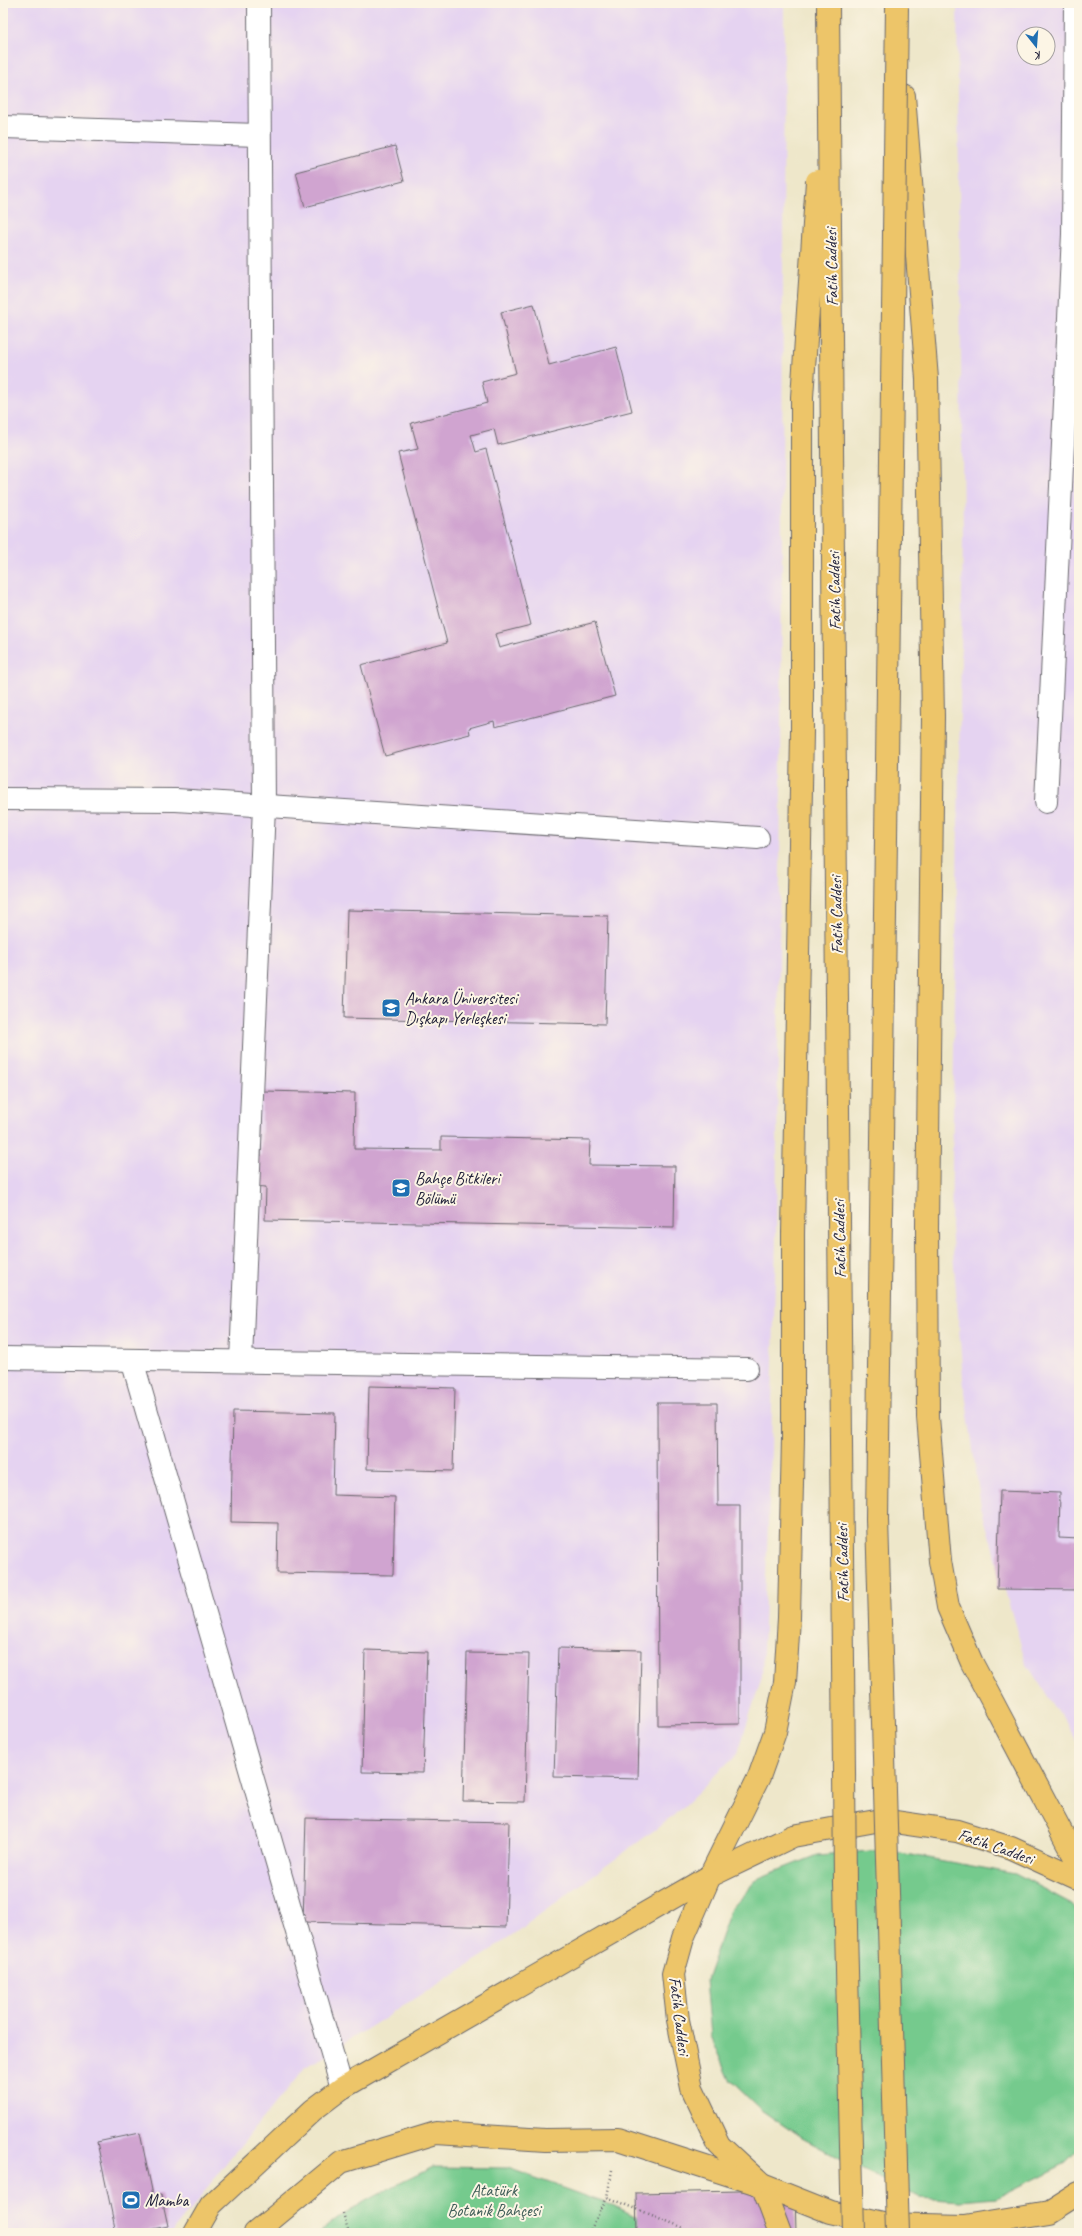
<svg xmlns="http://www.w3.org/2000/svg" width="1082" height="2236" viewBox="0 0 1082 2236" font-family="Caveat,sans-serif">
	<rect width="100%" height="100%" fill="#fcf5e5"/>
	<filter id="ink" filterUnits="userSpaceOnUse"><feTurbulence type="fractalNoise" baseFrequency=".025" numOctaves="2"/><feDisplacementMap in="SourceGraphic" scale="8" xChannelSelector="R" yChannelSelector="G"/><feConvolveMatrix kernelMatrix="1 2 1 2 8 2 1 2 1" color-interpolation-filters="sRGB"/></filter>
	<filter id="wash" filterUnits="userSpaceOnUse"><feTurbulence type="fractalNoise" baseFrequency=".012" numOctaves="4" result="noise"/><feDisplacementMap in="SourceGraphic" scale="16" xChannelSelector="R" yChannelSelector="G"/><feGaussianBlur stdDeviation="0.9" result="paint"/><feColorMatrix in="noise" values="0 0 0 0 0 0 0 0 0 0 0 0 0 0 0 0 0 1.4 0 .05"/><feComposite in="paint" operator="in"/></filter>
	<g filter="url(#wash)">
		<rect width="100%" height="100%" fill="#eee7ca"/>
		<g fill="#e5d3f1" fill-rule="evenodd">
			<path d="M3,3h781l-3,778 -5,453 -5,216 -9,226 -24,77 -67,65 -185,136 -181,114 -75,90 -58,75h-169z"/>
			<path d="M957,3h122v1741l-53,-81 -45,-156 -18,-128 -12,-152 12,-689zM1024,34h24v24h-24z"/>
		</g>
		<g fill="#75ca8d" stroke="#4c7664">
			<path d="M884,1850l131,24 57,30 7,9v236l-13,14 -70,35 -36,3 -40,-3 -67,-33 -51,-27 -41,-28 -30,-29 -20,-45 -5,-56 25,-72 28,-30 58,-23z"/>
			<path d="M433,2167l75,1 111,40 49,25h-348c36,-31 71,-45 113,-66z"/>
		</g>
		<g id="blocks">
			<g fill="#d0a4d0">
				<path d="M395,146l9,35 -99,26 -9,-35z"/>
				<path d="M534,304l15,61 67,-18 16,64 -134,34 -4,-16 -23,6 5,17 10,-3 45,176 -36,9 4,14 96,-26 20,74 -120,31 -1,-6 -25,7 1,6 -85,22 -24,-91 86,-22 -49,-190 20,-4 -7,-26 76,-20 -5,-21 34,-9 -15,-61z"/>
				<path d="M347,910l261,6 -3,108 -261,-6z"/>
				<path d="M263,1091l92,2 -1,56 87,1v-13l149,3 -1,25 86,1 -1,62 -409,-8 1,-33 -13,-1 1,-31 7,1z"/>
				<path d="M369,1386l86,2 -2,83 -86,-2z"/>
				<path d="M657,1403h60l1,103h22v218l-82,1z"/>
				<path d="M233,1411l102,2 -2,82 62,2 -2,78 -116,-2 1,-50 -47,-1z"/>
				<path d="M1000,1491l60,2 -1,45 20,1v51l-82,-1z"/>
				<path d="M558,1648l83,2 -3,129 -84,-2z"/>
				<path d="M365,1650l62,2 -4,121 -61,-1z"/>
				<path d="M467,1653l62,1 -4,148 -62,-1z"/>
				<path d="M306,1818l203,4 -3,105 -203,-5z"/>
				<path d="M140,2133l13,62 8,-1 7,32 -33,7h-19l-19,-91z"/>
				<path d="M795,2190l1,43h-159l-1,-40z"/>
			</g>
		</g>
	</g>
	<g filter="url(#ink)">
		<use href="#blocks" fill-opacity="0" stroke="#69676d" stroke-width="1"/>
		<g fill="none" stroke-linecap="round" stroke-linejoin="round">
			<defs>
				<g id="minor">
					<path d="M3,127l256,8"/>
					<path d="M3,799l173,1 582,38"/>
					<path d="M1046,802l27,-568 2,-231"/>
					<path d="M3,1358l744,11"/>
					<path d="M132,1360l210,728"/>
					<path d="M241,1361l23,-555 -5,-803"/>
				</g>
				<g id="major">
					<path d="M904,96l23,283 6,338 -6,510 1,190 12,144 8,46 24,56 107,202"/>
					<path d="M793,1234v204l-4,180 -4,64 -10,50 -16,45 -49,99 -27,62 -10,36 5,46 14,68 27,57 43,40 68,27 54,12 81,2 84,-14 30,-19"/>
					<path d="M762,2185l18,48"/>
					<path d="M195,2233l16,-28 102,-95 29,-22 368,-212 83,-40 88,-16 76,11 54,17 68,31"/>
					<path d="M255,2233l86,-71 95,-29 109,7 73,-1 137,44"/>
				</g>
			</defs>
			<use href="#minor" stroke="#69676d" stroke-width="24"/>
			<use href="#major" stroke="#69676d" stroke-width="24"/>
			<g stroke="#69676d" stroke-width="2.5" stroke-dasharray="1 3" stroke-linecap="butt">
				<path d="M612,2170l-5,27 77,31 7,5"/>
				<path d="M343,2213l6,20"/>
				<path d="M589,2233l18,-36"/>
			</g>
			<use href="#minor" stroke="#fff" stroke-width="22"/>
			<use href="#major" stroke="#edc569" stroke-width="22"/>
			<defs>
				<g id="major-bridge">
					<path d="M828,6l17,1877 8,350"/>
					<path d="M897,7l-20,1512 21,714"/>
					<path d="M793,1234l9,-502v-335l15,-216"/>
				</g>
			</defs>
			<use href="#major-bridge" stroke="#69676d" stroke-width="24" stroke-linecap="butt"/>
			<use href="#major-bridge" stroke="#edc569" stroke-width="22"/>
		</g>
	</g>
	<defs>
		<symbol id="university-square" viewBox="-11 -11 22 22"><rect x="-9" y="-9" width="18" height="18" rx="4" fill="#1f6fb2" stroke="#fcf5e5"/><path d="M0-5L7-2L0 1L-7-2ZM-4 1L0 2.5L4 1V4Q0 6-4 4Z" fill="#fff"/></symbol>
		<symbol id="stadium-square" viewBox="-11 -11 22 22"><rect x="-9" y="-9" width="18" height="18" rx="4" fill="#1f6fb2" stroke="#fcf5e5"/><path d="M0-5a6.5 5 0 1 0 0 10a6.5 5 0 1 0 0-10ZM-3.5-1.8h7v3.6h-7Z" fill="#fff"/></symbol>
	</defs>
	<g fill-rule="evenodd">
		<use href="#university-square" x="380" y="997" width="22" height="22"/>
		<use href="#university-square" x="390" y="1177" width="22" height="22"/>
		<use href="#stadium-square" x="120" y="2189" width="22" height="22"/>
	</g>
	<g text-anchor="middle" stroke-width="4" stroke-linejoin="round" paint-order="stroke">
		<g font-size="17" fill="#22223b" stroke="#fcf5e5">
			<text transform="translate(831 267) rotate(-91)" y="6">Fatih Caddesi</text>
			<text transform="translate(834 591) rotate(-91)" y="6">Fatih Caddesi</text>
			<text transform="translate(836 915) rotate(-91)" y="6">Fatih Caddesi</text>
			<text transform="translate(839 1239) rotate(-91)" y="6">Fatih Caddesi</text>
			<text transform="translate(842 1563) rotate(-91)" y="6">Fatih Caddesi</text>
			<text transform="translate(996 1846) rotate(19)" y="6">Fatih Caddesi</text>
			<text transform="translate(680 2016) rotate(83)" y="6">Fatih Caddesi</text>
		</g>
		<g font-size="17" fill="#22223b" stroke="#fcf5e5" text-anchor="start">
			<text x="405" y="1004">Ankara Üniversitesi<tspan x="405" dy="20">Dışkapı Yerleşkesi</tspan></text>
			<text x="415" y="1184">Bahçe Bitkileri<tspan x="415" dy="20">Bölümü</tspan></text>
			<text x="145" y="2206">Mamba</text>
		</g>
		<g font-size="17" fill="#3f5d58" stroke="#fcf5e5">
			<text x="494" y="2196">Atatürk<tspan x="494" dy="20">Botanik Bahçesi</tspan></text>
		</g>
	</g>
	<rect width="1082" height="2236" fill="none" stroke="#fcf5e5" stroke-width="16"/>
	<g transform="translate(1036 46) rotate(163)"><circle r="19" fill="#fcf5e5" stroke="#a5a1a1"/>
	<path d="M0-3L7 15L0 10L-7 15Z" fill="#1f6fb2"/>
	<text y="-6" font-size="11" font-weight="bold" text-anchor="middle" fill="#22223b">K</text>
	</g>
</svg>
